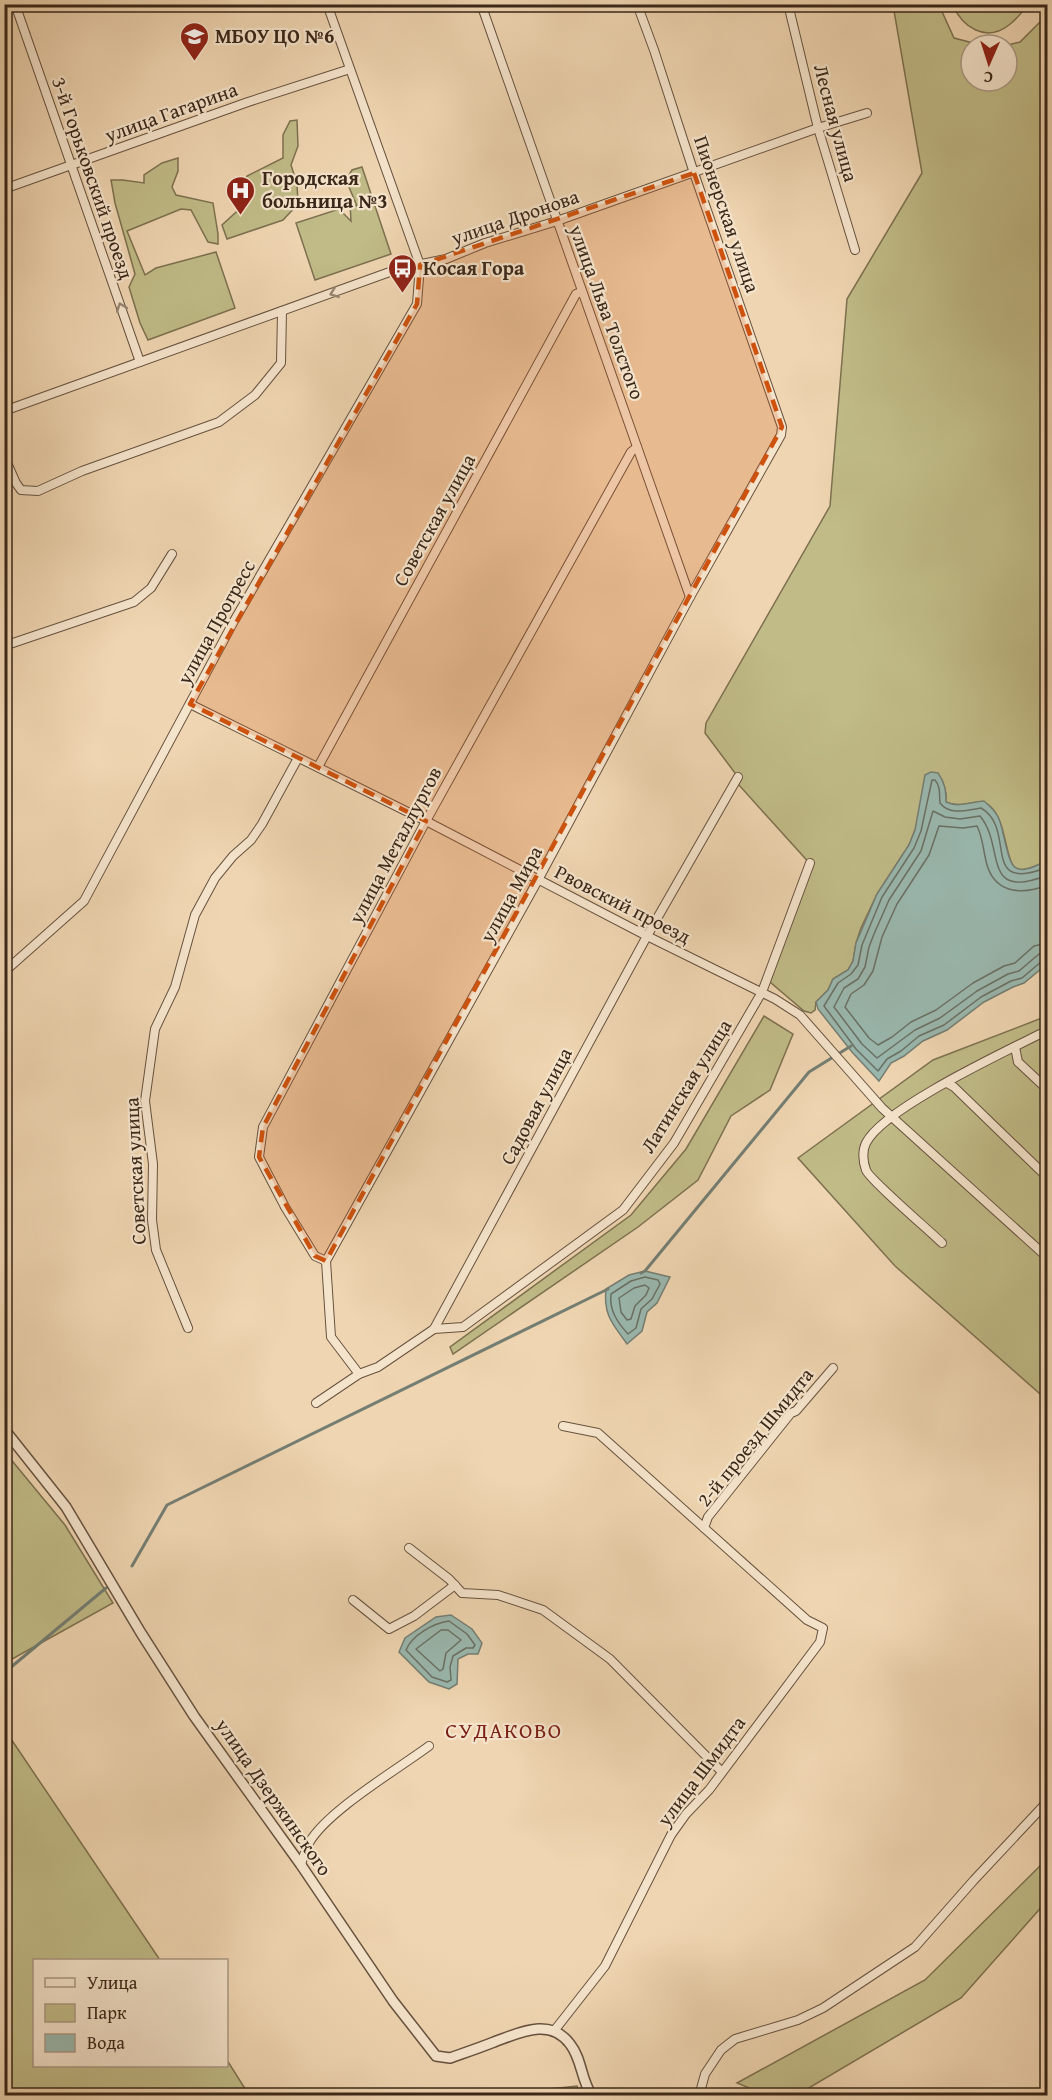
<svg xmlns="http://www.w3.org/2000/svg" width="1052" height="2100" viewBox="0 0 1052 2100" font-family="'Gentium Book Plus',serif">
	<rect width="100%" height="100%" fill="#efd5b1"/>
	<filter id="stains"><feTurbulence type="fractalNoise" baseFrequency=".00333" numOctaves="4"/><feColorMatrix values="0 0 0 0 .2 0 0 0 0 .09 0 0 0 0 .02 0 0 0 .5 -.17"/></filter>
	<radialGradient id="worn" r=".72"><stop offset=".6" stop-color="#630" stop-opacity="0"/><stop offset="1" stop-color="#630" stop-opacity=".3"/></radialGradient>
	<g fill="#c0bb87" stroke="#7d7150" stroke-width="1.5">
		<path d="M893,5h46l15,33 27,7h-10v36h36v-36l13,-3 27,-27v846c-8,3 -21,11 -30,8 -12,-5 -10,-49 -27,-63 -13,-10 -30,4 -44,-4v-8l-31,36 -6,15 -32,49 -16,34 -5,15 -3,18 -5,9 -15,9 -5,11 -12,12 -1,8 -4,3 -7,-2 -34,-29 42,-116 -74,-82 -3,-11 -30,-40 1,-10 124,-217 17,-207 75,-126z"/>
		<path d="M953,5h75c-6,7 -12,15 -19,20 -23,18 -47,2 -56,-20z"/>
		<path d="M297,120l1,26 -7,19 6,19 1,20 -15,16 -56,19 -5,-14 23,-21 -2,-19 4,-9 36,-18v-23l7,-14z"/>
		<path d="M178,158v13l-6,16 4,8 37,8 5,31v10l-10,-2 -17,-32 -10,-1 -54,22 18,44 11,-7 60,-16 19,56 -87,32 -8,-17 -11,-36 6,-13 -20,-71 -4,-23h12l21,3v-8l18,-12z"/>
		<path d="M362,167l29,87 -76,26 -19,-57 43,-14 12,12 -1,-17 7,2 -11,-26 6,-10z"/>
		<path d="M764,1016l29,18 -23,56 -39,26 -33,64 -60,47 -185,127 -3,-7 181,-132 55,-66z"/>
		<path d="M1047,1016v384l-152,-134 -97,-108 135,-98z"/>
		<path d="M4,1451l61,74 48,78 -108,60z"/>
		<path d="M5,1730l155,230h-126v106h192l1,-6 22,35h-244z"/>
		<path d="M1047,1859v47l-2,-3 -84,95 -164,97h-31l-29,-12 188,-103z"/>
		<path d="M577,2086l5,9h-88z"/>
	</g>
	<g fill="#9ab8af" stroke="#747e73" stroke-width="1.5">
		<path d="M931,772l7,1c7,10 8,17 8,29 13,6 24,0 38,-1 6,5 12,11 15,18 5,12 8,44 17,49 8,5 23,-4 31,-7v103l-23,19 -11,4 -29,15 -37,28 -24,11 -19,15 -13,7 -12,18 -27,-29 -34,-43 -2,-7 12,-12 5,-11 15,-9 5,-9 3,-18 21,-49 32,-49 6,-15 10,-55z"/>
		<path d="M645,1271l25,6 -13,26 -10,9 -5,19 -15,13c-14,-20 -24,-29 -21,-55l23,-14z"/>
		<path d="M451,1615l21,14 10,14 -4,11h-10l-10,5 -1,25 -8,5 -20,-7 -30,-30 6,-14 31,-21z"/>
	</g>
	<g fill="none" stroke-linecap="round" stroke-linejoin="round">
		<g stroke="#6a7064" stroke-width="1.5">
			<path d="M1048,867c-70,28 -30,-38 -67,-59 -14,2 -31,8 -41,-5 -1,-9 1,-16 -5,-23h-3l-11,51 -7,17 -32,49 -20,48 -4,20 -7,9 -13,9 -14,23 32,43 22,22 9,-12 14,-8 18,-15 25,-11 37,-28 30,-16 11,-3 20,-17 6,-1"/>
			<path d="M1048,875c-68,27 -42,-28 -68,-59l-20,3 -15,-2 -12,-6 -12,40 -32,49 -15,34 -5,13 -4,20 -7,12 -14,9 -10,19 28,37 15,14 38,-28 25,-12 37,-27 31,-17 11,-3 20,-17 9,-2"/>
			<path d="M1048,885c-23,9 -50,10 -60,-17 -5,-14 -4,-28 -11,-42l-14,2 -24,-2 -10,29 -32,49 -15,33 -9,34 -9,14 -13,9 -6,13 24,31 9,7 14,-8 19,-15 25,-12 37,-27 31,-17 11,-3 19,-17 14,-3"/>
			<path d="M645,1277l13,3 2,4 -8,15 -11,10 -5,19 -8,6c-11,-12 -19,-24 -17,-40l20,-13z"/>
			<path d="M645,1285l4,3 -3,7 -11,11 -4,13 -4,1 -6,-8 -2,-14 15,-10z"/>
			<path d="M449,1621l18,13 8,11 -2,3h-7l-13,8 -3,11 1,13 -4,2 -15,-5 -26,-27c6,-15 28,-27 43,-29z"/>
			<path d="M441,1630h7l13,10 -15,13 -3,16 -3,2 -24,-22z"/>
		</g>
		<g stroke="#747e73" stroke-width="3">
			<path d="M641,1273l4,-2 164,-199 42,-26"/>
			<path d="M132,1566l35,-61 441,-216"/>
			<path d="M4,1673l102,-85"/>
		</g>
		<defs>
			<g id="minor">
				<path d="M15,4l125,358"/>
				<path d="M481,4l209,593"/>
				<path d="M788,4l30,124 37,122"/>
				<path d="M4,189l244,-87 102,-33"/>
				<path d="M4,411l394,-142 48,-10 39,-16 72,-22 261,-93 49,-15"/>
				<path d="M4,456l12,27 5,7 17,1 44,-20 137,-49 36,-27 26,-32 1,-52"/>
				<path d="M4,646l130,-44 17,-14 21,-34"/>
				<path d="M190,704l236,117 221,115 128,63 25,16 82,93 166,150"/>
				<path d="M318,767l258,-473 5,-2"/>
				<path d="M4,972l80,-71 150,-280 183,-317 3,-39 -93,-261"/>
				<path d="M1015,1047l3,15 30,28"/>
				<path d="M947,1083l7,4 94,91"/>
				<path d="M942,1243c-11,-11 -73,-64 -76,-73 -3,-8 -4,-19 0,-27 17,-35 143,-93 182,-113"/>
				<path d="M326,1261l-11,-5 -30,-49 -26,-50 4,-30 163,-306 205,-369 6,-5"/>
				<path d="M188,1328l-32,-78 -4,-30 1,-56 -8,-63 10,-72 20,-42 20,-72 20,-37 18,-22 18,-16 11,-16 36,-66"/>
				<path d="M434,1329l29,-2 160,-117 51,-67 88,-151 48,-129"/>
				<path d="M359,1374l-28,-37 -5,-76 212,-381 152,-283 91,-162 1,-8 -88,-254 -40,-123 -17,-46"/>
				<path d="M316,1403l43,-29 19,-7 56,-38 213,-393 91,-159"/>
				<path d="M704,1528l4,-11 83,-104 5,-2 37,-43"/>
				<path d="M409,1548l40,31 13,14 36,2 45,15 67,49 112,113"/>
				<path d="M353,1600l36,29 25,-13 41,-31"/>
				<path d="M301,1865c2,-7 4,-15 8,-22 18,-32 89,-74 120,-97"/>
				<path d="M554,2031l51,-65 66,-131 15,-21 23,-24 111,-148 3,-14 -16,-8 -209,-187 -35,-7"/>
				<path d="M699,2096l6,-22 16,-24 14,-11 63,-19 25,-12 92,-61 59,-67 74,-79"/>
			</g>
			<path id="tertiary" d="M4,1429l62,78 75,126 53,83 107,149 92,136 43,55 14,2c14,-5 29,-10 44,-16 25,-9 56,-25 76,2 12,15 11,36 22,52"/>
		</defs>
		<use href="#minor" stroke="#67523f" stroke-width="10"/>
		<use href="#tertiary" stroke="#67523f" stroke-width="12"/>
		<use href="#minor" stroke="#f5e4cc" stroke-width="8"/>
		<use href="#tertiary" stroke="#f5e4cc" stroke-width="9"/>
	</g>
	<defs><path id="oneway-chevron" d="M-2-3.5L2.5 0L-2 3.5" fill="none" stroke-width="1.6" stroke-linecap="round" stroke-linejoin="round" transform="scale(1.5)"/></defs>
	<g stroke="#988672">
		<use href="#oneway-chevron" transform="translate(334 293) rotate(160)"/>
		<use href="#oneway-chevron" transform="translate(121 307) rotate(-110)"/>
	</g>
	<path fill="#ce520e" fill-opacity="0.2" stroke="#ce520e" stroke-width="4.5" stroke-dasharray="12 8" stroke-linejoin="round" d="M694,173l88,254 -456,834 -11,-5 -56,-99 4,-30 163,-306 -236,-117 227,-400 3,-39z"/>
	<defs>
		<symbol id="school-pin" viewBox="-11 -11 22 30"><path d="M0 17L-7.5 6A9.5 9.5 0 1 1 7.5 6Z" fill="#8f2418" stroke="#f5e4cc"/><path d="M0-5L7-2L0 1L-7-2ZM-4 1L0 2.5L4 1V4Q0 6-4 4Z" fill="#fff"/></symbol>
		<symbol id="hospital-pin" viewBox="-11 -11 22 30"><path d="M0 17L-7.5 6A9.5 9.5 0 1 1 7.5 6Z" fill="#8f2418" stroke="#f5e4cc"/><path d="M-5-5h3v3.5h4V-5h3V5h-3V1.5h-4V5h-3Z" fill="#fff"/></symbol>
		<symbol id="bus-pin" viewBox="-11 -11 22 30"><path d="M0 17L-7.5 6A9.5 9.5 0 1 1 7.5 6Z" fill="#8f2418" stroke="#f5e4cc"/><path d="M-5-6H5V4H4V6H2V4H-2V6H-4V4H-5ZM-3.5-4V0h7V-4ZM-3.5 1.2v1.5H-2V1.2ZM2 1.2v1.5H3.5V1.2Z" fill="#fff"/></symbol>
	</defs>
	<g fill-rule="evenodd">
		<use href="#school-pin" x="178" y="20" width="33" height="45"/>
		<use href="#hospital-pin" x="224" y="174" width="33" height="45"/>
		<use href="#bus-pin" x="386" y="252" width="33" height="45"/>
	</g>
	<g text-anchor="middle" stroke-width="4.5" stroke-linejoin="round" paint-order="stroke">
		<g font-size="20" font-weight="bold" fill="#3a2719" stroke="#f5e4cc" text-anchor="start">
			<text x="215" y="43">МБОУ ЦО №6</text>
			<text x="262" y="185">Городская<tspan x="262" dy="23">больница №3</tspan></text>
			<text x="423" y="275">Косая Гора</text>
		</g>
		<g font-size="20" fill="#3a2719" stroke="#f5e4cc">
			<text transform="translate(171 112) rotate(-20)" y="7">улица Гагарина</text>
			<text transform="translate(836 123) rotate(75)" y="7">Лесная улица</text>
			<text transform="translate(93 178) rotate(71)" y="7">3-й Горьковский проезд</text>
			<text transform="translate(727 214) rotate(71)" y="7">Пионерская улица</text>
			<text transform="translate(515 217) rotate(-19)" y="7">улица Дронова</text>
			<text transform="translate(607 312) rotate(70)" y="7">улица Льва Толстого</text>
			<text transform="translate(434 520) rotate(-61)" y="7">Советская улица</text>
			<text transform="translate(216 622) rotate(-61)" y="7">улица Прогресс</text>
			<text transform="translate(395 845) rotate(-62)" y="7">улица Металлургов</text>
			<text transform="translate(511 894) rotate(-61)" y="7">улица Мира</text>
			<text transform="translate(623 904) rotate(27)" y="7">Рвовский проезд</text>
			<text transform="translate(686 1086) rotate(-58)" y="7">Латинская улица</text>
			<text transform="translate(536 1106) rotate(-62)" y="7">Садовая улица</text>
			<text transform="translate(135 1171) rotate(-93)" y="7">Советская улица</text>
			<text transform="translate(755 1437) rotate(-51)" y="7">2-й проезд Шмидта</text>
			<text transform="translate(701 1771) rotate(-53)" y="7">улица Шмидта</text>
			<text transform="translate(274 1797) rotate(55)" y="7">улица Дзержинского</text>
		</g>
		<g font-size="22" letter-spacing="1.5" fill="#7a1f14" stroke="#f5e4cc">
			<text x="504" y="1738">СУДАКОВО</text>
		</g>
	</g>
	<rect width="1052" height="2100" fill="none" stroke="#efd5b1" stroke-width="24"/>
	<rect x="6" y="6" width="1040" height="2088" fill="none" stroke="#3a2719" stroke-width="3"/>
	<rect x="12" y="12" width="1028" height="2076" fill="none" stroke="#3a2719" stroke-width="1.5"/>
	<rect x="33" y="1959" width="195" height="108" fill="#f5e4cc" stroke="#aa9884" stroke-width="1.5"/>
	<rect x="45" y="1978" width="30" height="9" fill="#f5e4cc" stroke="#aa9884" stroke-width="1.5"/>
	<text x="87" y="1989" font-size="18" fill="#3a2719">Улица</text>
	<rect x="45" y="2004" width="30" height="18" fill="#c0bb87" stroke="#aa9884" stroke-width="1.5"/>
	<text x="87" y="2019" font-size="18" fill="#3a2719">Парк</text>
	<rect x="45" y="2034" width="30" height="18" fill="#9ab8af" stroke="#aa9884" stroke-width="1.5"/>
	<text x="87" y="2049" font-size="18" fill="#3a2719">Вода</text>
	<g transform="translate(989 63) rotate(183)"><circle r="28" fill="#f5e4cc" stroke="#aa9884" stroke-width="1.5"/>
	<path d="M0-4.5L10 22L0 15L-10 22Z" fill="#8f2418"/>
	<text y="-9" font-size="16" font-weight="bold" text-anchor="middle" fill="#3a2719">С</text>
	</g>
	<rect width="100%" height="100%" filter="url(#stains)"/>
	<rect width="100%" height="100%" fill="url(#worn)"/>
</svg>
